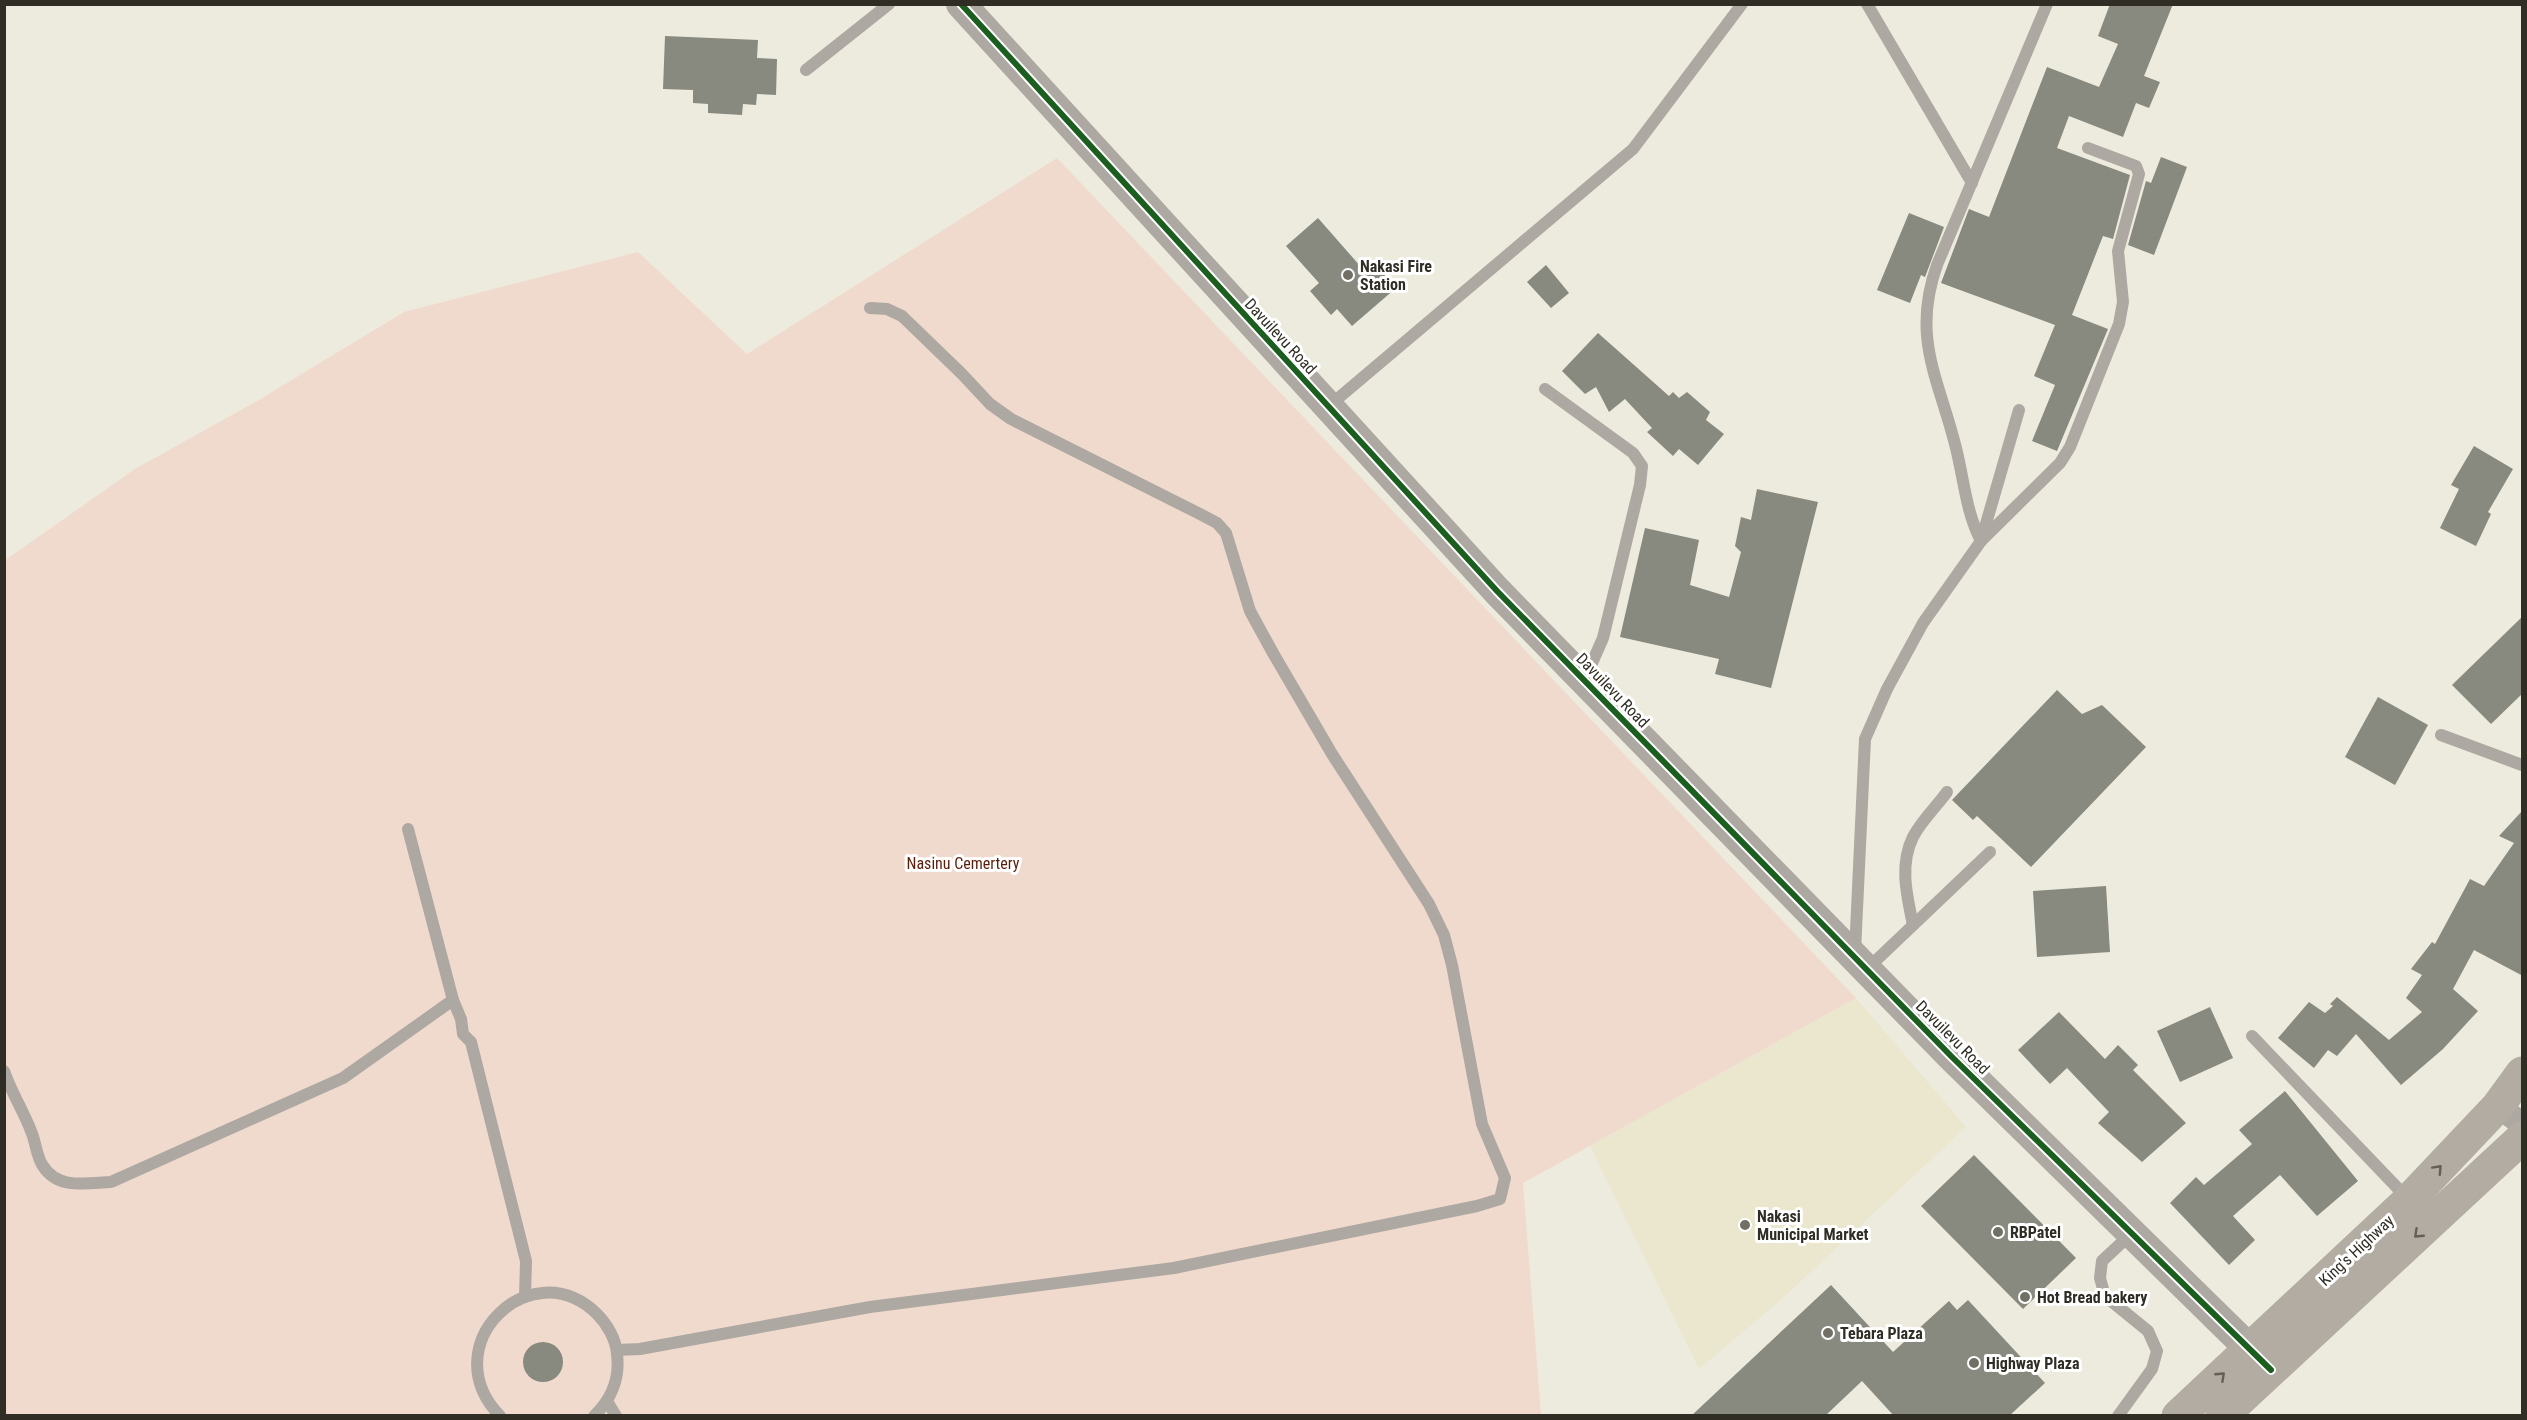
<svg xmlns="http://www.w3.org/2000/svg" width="2527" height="1420" font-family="'Roboto Condensed',sans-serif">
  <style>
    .built { fill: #eae7ce }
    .green { fill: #f0dace }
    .building { fill: #88897f }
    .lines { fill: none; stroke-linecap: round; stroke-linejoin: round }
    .service { stroke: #ada8a1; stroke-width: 12 }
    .minor { stroke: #ada8a1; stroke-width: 24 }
    .tertiary { stroke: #ada8a1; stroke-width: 30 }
    .trunk { stroke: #b2aca2; stroke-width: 33 }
    .cycleway-casing { stroke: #fff; stroke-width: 10 }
    .cycleway { stroke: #1b5e20; stroke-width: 6 }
    .oneway { stroke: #636056 }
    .poi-dot { fill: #727065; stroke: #fff; stroke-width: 2 }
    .labels { text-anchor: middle; stroke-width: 6; stroke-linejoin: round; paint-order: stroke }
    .poi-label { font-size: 16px; font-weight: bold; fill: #2f2d24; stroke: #fff; text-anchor: start }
    .street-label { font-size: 16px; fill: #2f2d24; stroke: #fff }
    .park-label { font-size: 16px; fill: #5b1d09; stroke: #fff }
  </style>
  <rect width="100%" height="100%" fill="#edebdd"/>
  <!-- built -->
  <polygon class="built" points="1856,998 1966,1127 1782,1299 1699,1369 1590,1146"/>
  <!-- green -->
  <polygon class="green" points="1057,158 1856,998 1523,1183 1541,1415 5,1415 4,561 135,469 257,401 404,312 638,252 747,354"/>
  <!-- building -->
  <g class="building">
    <polygon points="2110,4 2173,4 2144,76 2160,82 2149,108 2136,103 2123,137 2069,116 2057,148 2130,175 2113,239 2103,236 2101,241 2072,315 2108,329 2057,451 2032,441 2055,385 2034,376 2055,325 1941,283 1969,209 1989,217 2047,67 2099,87 2118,44 2098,36"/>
    <polygon points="665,36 758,40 757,58 777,59 776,95 757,94 756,105 743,104 742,115 708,113 708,104 693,103 693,90 663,89"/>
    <polygon points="2161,157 2187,167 2154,255 2128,245 2146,181 2151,183"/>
    <polygon points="1909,213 1944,227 1925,277 1921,275 1910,303 1877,290"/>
    <polygon points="1318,218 1361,267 1370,259 1396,288 1352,326 1337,309 1331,315 1310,291 1319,283 1286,246"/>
    <polygon points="1546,265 1569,293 1551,308 1527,282"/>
    <polygon points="1598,333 1669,396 1673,392 1679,398 1687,392 1710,412 1706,420 1724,434 1698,465 1679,449 1673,456 1647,432 1652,428 1625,399 1609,412 1596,387 1585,394 1562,371"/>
    <polygon points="2474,446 2513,469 2488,512 2491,514 2476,546 2440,528 2459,489 2451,485"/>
    <polygon points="1757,489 1818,502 1771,688 1715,674 1719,659 1620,637 1645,528 1699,540 1690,585 1729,597 1741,552 1735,546 1741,517 1751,520"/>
    <polygon points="2523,616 2523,693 2491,724 2452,685"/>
    <polygon points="2057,690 2082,714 2102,705 2146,747 2031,867 1977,816 1973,820 1952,800"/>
    <polygon points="2378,697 2428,725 2395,785 2345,757"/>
    <polygon points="2523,810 2523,976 2474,950 2453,989 2478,1011 2443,1049 2401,1085 2356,1034 2337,1056 2328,1050 2314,1068 2278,1038 2309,1002 2325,1013 2333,1006 2330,1004 2337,997 2389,1040 2422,1012 2406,998 2422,975 2411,969 2432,942 2435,944 2470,879 2484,886 2514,843 2499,836"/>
    <polygon points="2106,886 2110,952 2037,957 2033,891"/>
    <polygon points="2210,1007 2233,1058 2180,1082 2157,1031"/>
    <polygon points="2059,1012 2105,1059 2118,1045 2138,1065 2133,1070 2186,1123 2142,1162 2098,1123 2109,1112 2067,1068 2050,1084 2018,1050"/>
    <polygon points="2285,1091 2358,1181 2317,1216 2280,1175 2233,1216 2255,1240 2229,1265 2170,1203 2196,1177 2204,1185 2252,1144 2239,1130"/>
    <polygon points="1974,1155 2076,1258 2023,1309 1921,1206"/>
    <polygon points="1831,1285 1893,1352 1949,1301 1957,1310 1968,1300 2045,1383 2009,1416 1894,1416 1862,1381 1825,1416 1691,1416"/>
    <circle cx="543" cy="1362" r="20"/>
  </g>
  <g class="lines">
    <!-- service -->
    <g class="service">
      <polyline points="1867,4 1972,183"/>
      <path d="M2047,4L1937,265C1911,338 1939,379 1956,448C1964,480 1966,512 1981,541L2060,463L2070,447L2119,324L2123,302L2118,251L2139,174L2136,166L2088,148"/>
      <polyline points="806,70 889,4"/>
      <polyline points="1545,389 1633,453 1642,466 1640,485 1603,638 1585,679"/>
      <polyline points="1329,406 1633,149 1742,4"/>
      <polyline points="2441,735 2522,765"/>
      <polyline points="408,829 453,1000 461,1019 463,1034 471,1042 526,1261 525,1297"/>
      <path d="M1913,925C1907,896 1899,865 1913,837C1921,821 1937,806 1947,792"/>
      <polyline points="1855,952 1865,739 1887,689 1923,623 1981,541 2019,410"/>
      <polyline points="1867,969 1990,852"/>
      <polyline points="2252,1036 2409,1200"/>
      <path d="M4,1071C11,1092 23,1110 31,1131C36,1142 36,1156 43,1166C58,1190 87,1183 111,1182L343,1078L453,1000"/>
      <polyline points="617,1350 640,1349 870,1307 1174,1268 1477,1206 1500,1199 1505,1178 1482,1124 1452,965 1444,935 1429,904 1332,754 1273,653 1250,611 1226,533 1217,523 1198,513 1011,419 990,404 962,374 902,316 887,309 870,308"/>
      <polyline points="607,1401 616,1416"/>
      <path d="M500,1416C432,1346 531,1249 597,1314C607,1324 616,1339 617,1354C620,1377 612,1399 594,1416"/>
      <polyline points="2118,1416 2152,1369 2157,1351 2148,1331 2105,1296 2100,1278 2102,1261 2131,1234"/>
    </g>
    <!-- minor -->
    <polyline class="minor" points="2498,1106 2522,1124"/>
    <!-- tertiary -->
    <polyline class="tertiary" points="961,4 1497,591 1951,1056 2267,1366"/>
    <!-- trunk -->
    <g class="trunk">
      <polyline points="2178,1416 2409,1200 2498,1106 2522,1073"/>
      <polyline points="2222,1416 2522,1138"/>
    </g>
    <defs>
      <polyline id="cycleway" points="961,4 1497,591 1951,1056 2271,1370"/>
    </defs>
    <!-- cycleway casing -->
    <use href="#cycleway" class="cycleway-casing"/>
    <!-- cycleway -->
    <use href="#cycleway" class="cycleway"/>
  </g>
  <!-- one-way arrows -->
  <defs><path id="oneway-chevron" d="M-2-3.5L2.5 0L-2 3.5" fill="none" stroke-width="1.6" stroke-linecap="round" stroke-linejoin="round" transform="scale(1.5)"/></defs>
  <g class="oneway">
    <use href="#oneway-chevron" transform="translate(2438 1169) rotate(-47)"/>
    <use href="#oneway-chevron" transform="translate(2418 1234) rotate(137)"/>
    <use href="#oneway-chevron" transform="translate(2221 1376) rotate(-43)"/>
  </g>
  <!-- markers -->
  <g class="poi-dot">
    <circle cx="1348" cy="275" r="6"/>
    <circle cx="1745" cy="1225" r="6"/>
    <circle cx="1998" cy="1232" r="6"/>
    <circle cx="2025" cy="1297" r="6"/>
    <circle cx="1828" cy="1333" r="6"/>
    <circle cx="1974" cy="1363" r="6"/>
  </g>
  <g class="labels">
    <!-- poi labels -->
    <g class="poi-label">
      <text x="1360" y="272">Nakasi Fire<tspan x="1360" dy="18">Station</tspan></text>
      <text x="1757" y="1222">Nakasi<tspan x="1757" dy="18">Municipal Market</tspan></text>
      <text x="2010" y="1238">RBPatel</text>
      <text x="2037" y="1303">Hot Bread bakery</text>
      <text x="1840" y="1339">Tebara Plaza</text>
      <text x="1986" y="1369">Highway Plaza</text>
    </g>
    <!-- street labels -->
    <g class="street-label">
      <text transform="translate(1281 336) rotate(47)" y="6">Davuilevu Road</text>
      <text transform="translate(1613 690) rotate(46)" y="6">Davuilevu Road</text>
      <text transform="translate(1953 1037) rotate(45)" y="6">Davuilevu Road</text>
      <text transform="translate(2356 1250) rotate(-43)" y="6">King's Highway</text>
    </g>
    <!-- park labels -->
    <g class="park-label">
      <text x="963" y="869">Nasinu Cemertery</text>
    </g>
  </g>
  <!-- border -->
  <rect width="2527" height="1420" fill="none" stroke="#2f2d24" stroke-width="12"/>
</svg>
